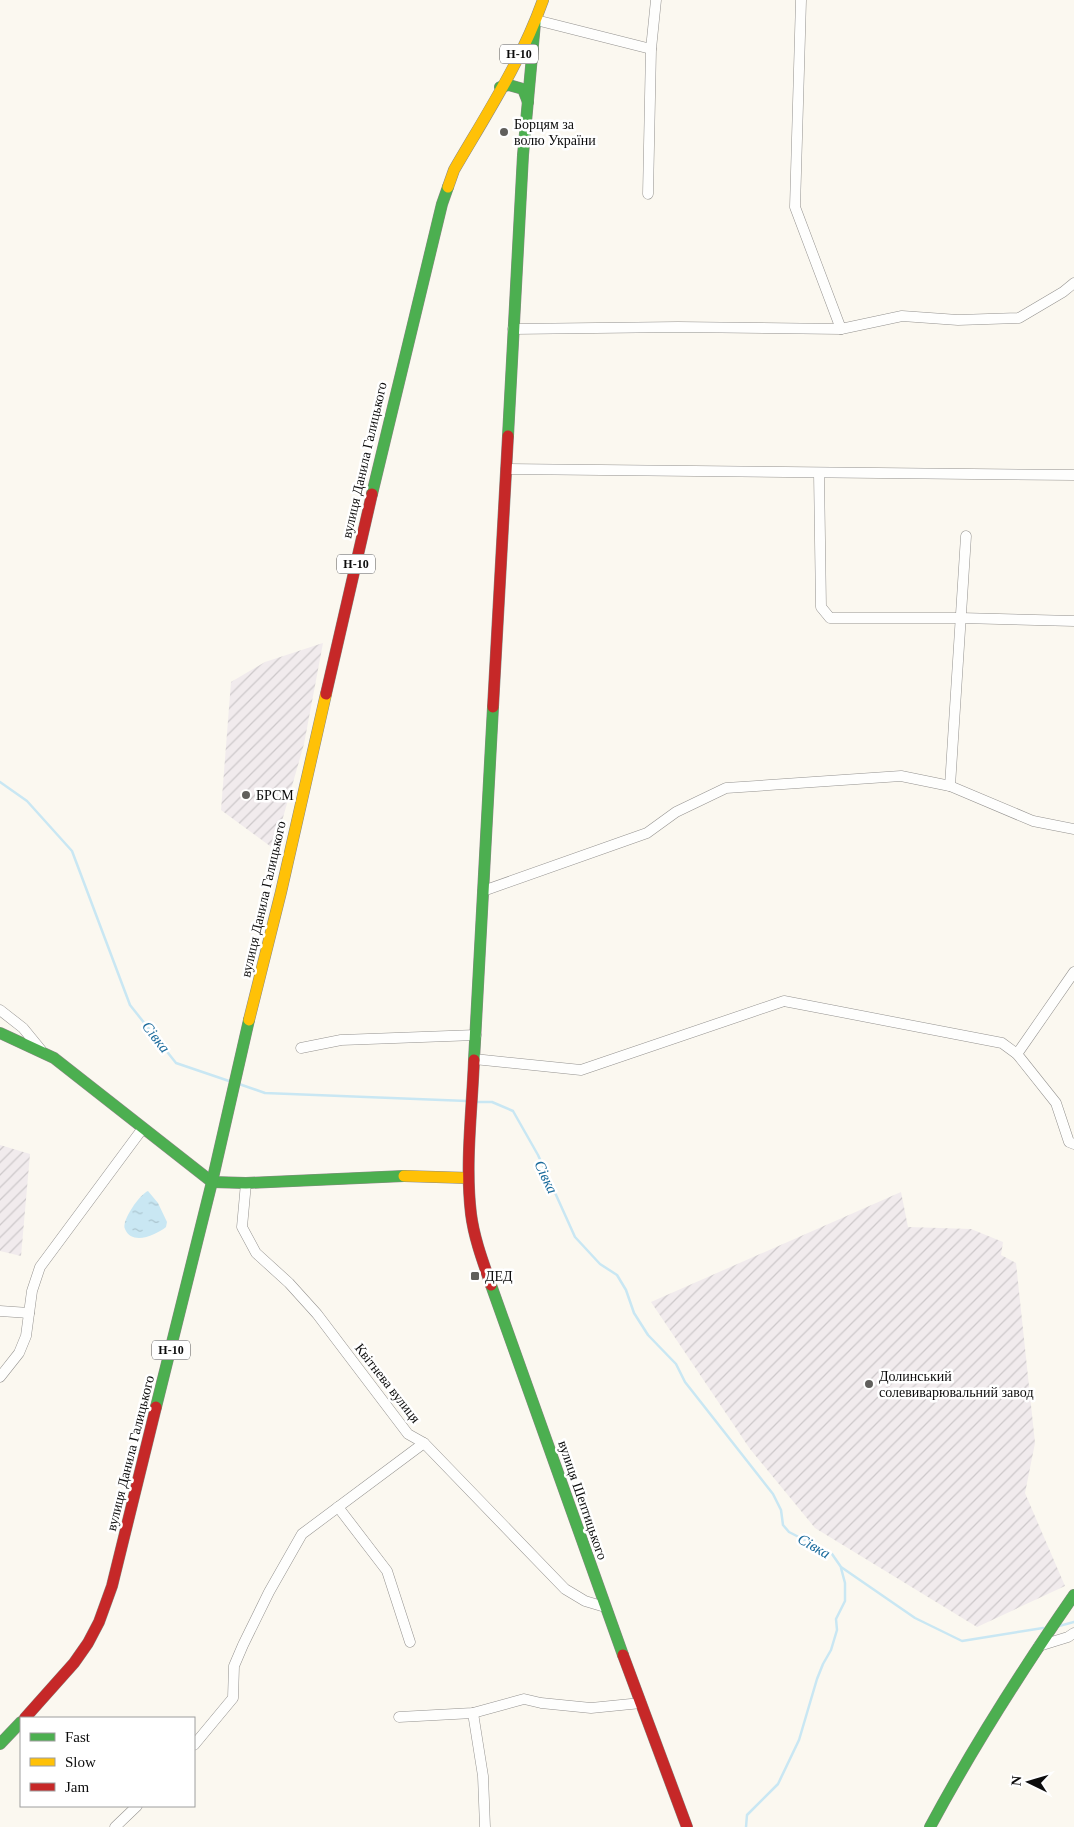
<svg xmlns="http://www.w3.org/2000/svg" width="1074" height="1827" font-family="'Times New Roman',serif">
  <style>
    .industrial { fill: url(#industrial-furrows) }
    .water { fill: url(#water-ripples) }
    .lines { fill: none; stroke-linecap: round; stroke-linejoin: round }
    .stream { stroke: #c9e7f3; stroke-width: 2.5 }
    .street-casing { stroke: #94928f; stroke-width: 11 }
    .fast-casing { stroke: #8a8985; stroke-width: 12 }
    .slow-casing { stroke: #8a8985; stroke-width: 12 }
    .jam-casing { stroke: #8a8985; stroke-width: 12 }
    .street { stroke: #fefefd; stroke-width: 10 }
    .fast { stroke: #4caf50; stroke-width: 11 }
    .slow { stroke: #ffc107; stroke-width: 11 }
    .jam { stroke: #c62828; stroke-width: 11 }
    .poi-dot { fill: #605f5c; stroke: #fff; stroke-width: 2 }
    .labels { text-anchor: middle; stroke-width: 5; stroke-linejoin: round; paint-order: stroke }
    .shield { fill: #fff; stroke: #555; stroke-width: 1 }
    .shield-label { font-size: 12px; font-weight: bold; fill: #0c0c0c }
    .poi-label { font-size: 14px; fill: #0c0c0c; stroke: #fff; text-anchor: start }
    .street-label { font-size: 14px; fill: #0c0c0c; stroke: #fff }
    .water-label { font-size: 15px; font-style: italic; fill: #196a9b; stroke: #fff }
  </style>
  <defs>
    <pattern id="industrial-furrows" width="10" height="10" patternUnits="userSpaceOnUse" patternTransform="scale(1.25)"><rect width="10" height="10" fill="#f1ebed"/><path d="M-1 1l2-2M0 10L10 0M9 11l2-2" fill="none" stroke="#cdc8ca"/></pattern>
    <pattern id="water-ripples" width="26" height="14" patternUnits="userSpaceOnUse" patternTransform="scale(1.25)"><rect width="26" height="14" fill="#c9e7f3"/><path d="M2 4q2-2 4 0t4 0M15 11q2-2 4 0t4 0" fill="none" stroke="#abc5cf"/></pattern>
  </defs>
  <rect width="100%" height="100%" fill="#fbf8f0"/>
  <!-- industrial -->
  <g class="industrial">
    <polygon points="323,643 304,744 274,849 221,810 231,682 265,662"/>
    <polygon points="0,1145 30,1154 21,1256 0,1251"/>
    <polygon points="901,1192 908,1227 971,1229 1003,1242 1001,1255 1016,1263 1035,1443 1025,1493 1065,1586 977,1627 815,1528 750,1449 651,1302"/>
  </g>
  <!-- water -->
  <path class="water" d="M148,1191L158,1203L167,1222L166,1227C156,1235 132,1246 125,1229C121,1221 140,1194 148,1191Z"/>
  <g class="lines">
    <!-- stream -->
    <g class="stream">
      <polyline points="0,782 27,801 72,851 130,1005 176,1063 229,1081"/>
      <polyline points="239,1084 265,1093 467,1101"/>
      <polyline points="477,1102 492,1102 513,1111 538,1155 575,1237 600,1264 617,1275 626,1290 634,1313 648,1335 676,1364 685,1382 773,1494 781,1510 783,1525 789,1532 832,1554 841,1567 915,1618 962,1641 1043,1628"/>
      <polyline points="1059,1626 1074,1622"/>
      <polyline points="746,1827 747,1815 778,1784 799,1740 817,1679 823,1664 831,1650 837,1630 836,1619 845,1601 845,1583 841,1568"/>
    </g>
    <defs>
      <g id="street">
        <polyline points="801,0 795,207 841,329"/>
        <polyline points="536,20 651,49"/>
        <polyline points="648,194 651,49 656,0"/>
        <polyline points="513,329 678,327 841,329 902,316 958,320 1019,318 1063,292 1074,283"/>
        <polyline points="506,469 1074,475"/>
        <polyline points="819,473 821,607 830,618 961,618 1074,621"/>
        <polyline points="950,786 966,536"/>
        <polyline points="483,891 647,833 676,812 726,788 901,776 950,786 1033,821 1074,829"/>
        <polyline points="0,1010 23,1028 41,1050"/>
        <polyline points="301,1048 341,1040 476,1035"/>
        <polyline points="1017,1054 1074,972"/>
        <polyline points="474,1059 581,1070 784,1001 1002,1043 1017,1054 1056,1103 1069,1142 1074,1144"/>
        <polyline points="246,1183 242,1227 256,1253 289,1283 317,1314 408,1434 424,1443 565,1589 585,1601 605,1607"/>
        <polyline points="0,1311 29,1313"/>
        <polyline points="0,1377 19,1353 26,1336 32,1291 40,1267 143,1128"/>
        <polyline points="338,1507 387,1571 410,1642"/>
        <polyline points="1039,1646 1068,1637 1074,1633"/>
        <polyline points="473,1713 483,1776 485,1827"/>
        <polyline points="399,1717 473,1713 524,1699 541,1703 591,1708 641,1703"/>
        <polyline points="194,1745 233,1698 234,1666 243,1645 269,1592 302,1534 424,1443"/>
        <polyline points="115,1827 137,1806"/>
      </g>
      <g id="fast">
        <polyline points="500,87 509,85 523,89 528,102"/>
        <polyline points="508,436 523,155 535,23"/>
        <polyline points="372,494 442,204 448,187"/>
        <polyline points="0,1033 54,1058 212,1182 246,1183 404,1176"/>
        <polyline points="474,1060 493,707"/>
        <polyline points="491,1285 623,1655"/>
        <polyline points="156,1407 212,1182 249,1020"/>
        <polyline points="0,1744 21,1722"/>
        <path d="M930,1827C973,1747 1022,1670 1074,1595"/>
      </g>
      <g id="slow">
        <path d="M448,187L454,170C486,115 522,60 543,0"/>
        <polyline points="249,1020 281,892 326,694"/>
        <polyline points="404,1176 468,1178"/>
      </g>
      <g id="jam">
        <polyline points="326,694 372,494"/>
        <polyline points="493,707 508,436"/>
        <path d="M474,1060C472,1111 465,1164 471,1214C474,1238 483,1262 491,1285"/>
        <polyline points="623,1655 687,1827"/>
        <polyline points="25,1718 74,1663 88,1643 99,1622 112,1586 156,1407"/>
      </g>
    </defs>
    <!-- street casing -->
    <use href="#street" class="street-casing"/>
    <!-- fast casing -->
    <use href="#fast" class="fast-casing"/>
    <!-- slow casing -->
    <use href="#slow" class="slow-casing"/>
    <!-- jam casing -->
    <use href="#jam" class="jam-casing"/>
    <!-- street -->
    <use href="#street" class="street"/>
    <!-- fast -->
    <use href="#fast" class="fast"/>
    <!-- slow -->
    <use href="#slow" class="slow"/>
    <!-- jam -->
    <use href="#jam" class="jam"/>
  </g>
  <!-- markers -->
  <g class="poi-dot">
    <circle cx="504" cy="132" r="5"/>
    <circle cx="246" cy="795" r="5"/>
    <rect x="470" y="1271" width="10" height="10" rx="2.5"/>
    <circle cx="869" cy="1384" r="5"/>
  </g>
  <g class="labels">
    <!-- shield labels -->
    <g class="shield">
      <rect x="500" y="44.5" width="38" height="19" rx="4"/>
      <rect x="337" y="554.5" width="38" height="19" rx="4"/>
      <rect x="152" y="1340.5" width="38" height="19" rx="4"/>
    </g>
    <g class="shield-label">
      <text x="519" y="58">Н-10</text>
      <text x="356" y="568">Н-10</text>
      <text x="171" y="1354">Н-10</text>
    </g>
    <!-- poi labels -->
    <g class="poi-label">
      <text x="514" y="129">Борцям за<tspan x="514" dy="16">волю України</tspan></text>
      <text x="256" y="800">БРСМ</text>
      <text x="485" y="1281">ДЕД</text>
      <text x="879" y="1381">Долинський<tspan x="879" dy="16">солевиварювальний завод</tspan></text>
    </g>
    <!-- street labels -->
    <g class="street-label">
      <text transform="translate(364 460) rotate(-77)" y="5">вулиця Данила Галицького</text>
      <text transform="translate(263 899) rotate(-77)" y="5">вулиця Данила Галицького</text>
      <text transform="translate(388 1383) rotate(52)" y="5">Квітнева вулиця</text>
      <text transform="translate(130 1453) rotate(-76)" y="5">вулиця Данила Галицького</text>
      <text transform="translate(583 1500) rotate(71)" y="5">вулиця Шептицького</text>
    </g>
    <!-- water labels -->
    <g class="water-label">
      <text transform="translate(156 1037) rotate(52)" y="5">Сівка</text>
      <text transform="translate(546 1177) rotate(64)" y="5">Сівка</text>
      <text transform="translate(814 1546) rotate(30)" y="5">Сівка</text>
    </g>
  </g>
  <!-- legend -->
  <rect x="20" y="1717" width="175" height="90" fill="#ffffff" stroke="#9e9e9e"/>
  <rect x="30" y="1733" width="25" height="8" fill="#4caf50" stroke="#9e9e9e"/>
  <text x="65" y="1742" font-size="15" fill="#0c0c0c">Fast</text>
  <rect x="30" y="1758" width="25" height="8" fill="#ffc107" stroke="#9e9e9e"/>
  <text x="65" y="1767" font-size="15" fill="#0c0c0c">Slow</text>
  <rect x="30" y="1783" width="25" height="8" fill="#c62828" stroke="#9e9e9e"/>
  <text x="65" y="1792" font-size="15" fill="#0c0c0c">Jam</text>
  <!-- north arrow -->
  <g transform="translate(1029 1782) rotate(275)" stroke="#ffffff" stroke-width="4" paint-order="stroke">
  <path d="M0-4L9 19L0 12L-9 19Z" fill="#0c0c0c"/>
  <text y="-8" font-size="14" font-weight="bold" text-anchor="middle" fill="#0c0c0c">N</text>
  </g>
</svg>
